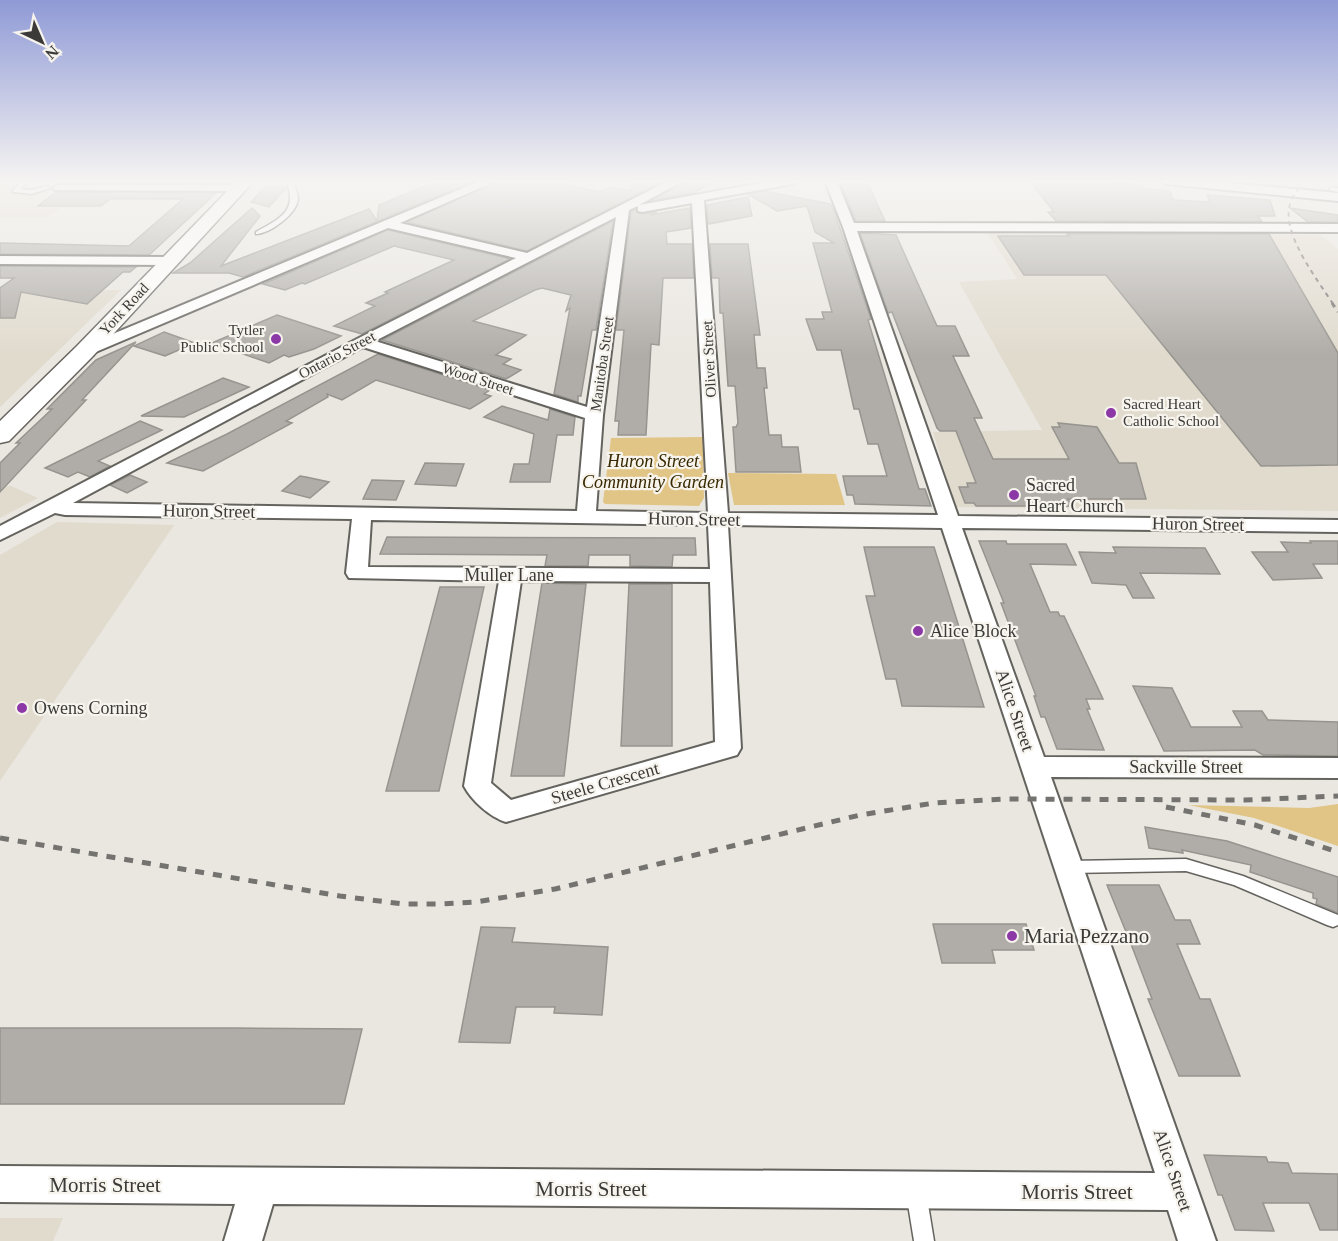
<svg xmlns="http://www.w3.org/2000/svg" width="1338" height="1241" font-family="Georgia,serif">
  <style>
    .built { fill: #e1dbce }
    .green { fill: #e1c587 }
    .building { fill: #b0ada8; stroke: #96948e; stroke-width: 1.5 }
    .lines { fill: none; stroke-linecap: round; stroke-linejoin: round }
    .lane-casing { stroke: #65635e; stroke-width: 3 }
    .street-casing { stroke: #65635e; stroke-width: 4 }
    .primary-casing { stroke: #65635e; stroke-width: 3 }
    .lane { fill: #fff; fill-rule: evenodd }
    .street { fill: #fff; fill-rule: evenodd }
    .primary { fill: #fff; fill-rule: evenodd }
    .rail-far2 { stroke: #757370; stroke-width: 2; stroke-dasharray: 4.5 4.5; stroke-linecap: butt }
    .rail-far1 { stroke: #757370; stroke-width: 3; stroke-dasharray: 5 5; stroke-linecap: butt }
    .rail { stroke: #757370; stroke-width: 5; stroke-dasharray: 9 9; stroke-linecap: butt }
    .poi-dot { fill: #8c38a7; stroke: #f7f4ee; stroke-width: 2 }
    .labels { text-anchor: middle; stroke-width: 4.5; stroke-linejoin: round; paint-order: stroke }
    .far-street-label { font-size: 15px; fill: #3b3a38; stroke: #f7f4ee }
    .far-poi-label { font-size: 15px; fill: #3b3a38; stroke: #f7f4ee; text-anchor: end }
    .park-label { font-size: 18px; font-style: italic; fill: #382900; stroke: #f7f4ee }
    .poi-label { font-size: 18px; fill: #3b3a38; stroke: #f7f4ee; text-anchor: start }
    .street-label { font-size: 18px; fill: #3b3a38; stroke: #f7f4ee }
    .near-poi-label { font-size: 21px; fill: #3b3a38; stroke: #f7f4ee; text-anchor: start }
    .near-street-label { font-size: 21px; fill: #3b3a38; stroke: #f7f4ee }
  </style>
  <rect width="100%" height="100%" fill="#eae7e1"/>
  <!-- built -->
  <g class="built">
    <polygon points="32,181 67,181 43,198 72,200 46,218 0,218 0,185 25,185"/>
    <polygon points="987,232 1320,235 1338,249 1338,511 955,507 933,432 1042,430 959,282 1017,279"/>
    <polygon points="121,290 0,407 0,291"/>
    <polygon points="11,486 38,498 0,518 0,487"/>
    <polygon points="57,522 174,525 0,781 0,555"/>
    <polygon points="0,1218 63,1218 53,1241 0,1241"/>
  </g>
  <!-- green -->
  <g class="green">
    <polygon points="703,437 704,498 699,506 605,504 603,502 611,438"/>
    <polygon points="728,473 836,474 845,505 734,505"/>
    <polygon points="1338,804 1338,846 1254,818 1188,805 1309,808"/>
  </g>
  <!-- building -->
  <g class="building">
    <polygon points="70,181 228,181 68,183"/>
    <polygon points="437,181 474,181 243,277 229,273 173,273 190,263 252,208 260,216 221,266 369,209 377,221 379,205"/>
    <polygon points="498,181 550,181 599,192 613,187 631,191 632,181 663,181 527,251 407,222"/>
    <polygon points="685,181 716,181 693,193 652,200"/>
    <polygon points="1030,181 1140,184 1146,189 1170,191 1173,200 1210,202 1207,195 1270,200 1275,216 1258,216 1262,222 1056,221 1048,212 1054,212"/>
    <polygon points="843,182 867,182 885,221 856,221 841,184"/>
    <polygon points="265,187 286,187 286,188 269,207 251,202"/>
    <polygon points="764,191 830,204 833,208 871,319 868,320 919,489 925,489 931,506 855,504 853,495 847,495 843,476 887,476 878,444 868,444 859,409 854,409 841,350 817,350 806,319 824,319 822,312 832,312 813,243 834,243 815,232 807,206 777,211 748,194"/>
    <polygon points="56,192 216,193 149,255 0,254 0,243 129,246 183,199 110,199 101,206 38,206"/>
    <polygon points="748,197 752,216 708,224 707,205"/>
    <polygon points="690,208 691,228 666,232 667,244 692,244 694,278 663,278 659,345 651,344 646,435 618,435 619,421 615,421 624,330 616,330 631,212 636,209 636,212 642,214 657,212 650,215"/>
    <polygon points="1290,208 1338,215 1338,222 1308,222"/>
    <polygon points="613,221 596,330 592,330 581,396 578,396 578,402 554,394 570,308 566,311 571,295 542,288 535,290 473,321 526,335 496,355 511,359 503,364 521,370 506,379 382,340"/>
    <polygon points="388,230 510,259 362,334 334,326 375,306 366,303 388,293 385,292 454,260 394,246 305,284 302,283 285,290 263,284"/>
    <polygon points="860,233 896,235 937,326 955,326 969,356 953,356 982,418 974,418 993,459 1069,459 1052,427 1060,427 1058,423 1097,427 1119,463 1136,463 1146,499 1068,499 1072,506 976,506 974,503 965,503 959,487 968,487 967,483 976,483 956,431 940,431 937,428 892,312 888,313"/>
    <polygon points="1067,234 1269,234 1338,353 1338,465 1261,466 1106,275 1024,275 998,236 1069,236"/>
    <polygon points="710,244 748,244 760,335 754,335 757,368 765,368 767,388 764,388 769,435 781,435 782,447 798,447 801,472 736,472 733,427 736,427 738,423 735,386 728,386 723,313 720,313 719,278 712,278"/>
    <polygon points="0,266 136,267 130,272 123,272 87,304 21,292 15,318 0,318 0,288 14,278 0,278"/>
    <polygon points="277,315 341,336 314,349 289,357 284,355 269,363 212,343"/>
    <polygon points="164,332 195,343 165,356 134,346"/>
    <polygon points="136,342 82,400 86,400 0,492 0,463 20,443 16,443 52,409 47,409 96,360"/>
    <polygon points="378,354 490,390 484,394 491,396 470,409 376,380 342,400 327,394 328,397 286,421 292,423 203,471 167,463 227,434"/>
    <polygon points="223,378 249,387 184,417 141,416"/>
    <polygon points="502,406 548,420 550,409 575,417 573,435 557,435 550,482 510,482 514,464 529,464 534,434 484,417"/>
    <polygon points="140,421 162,430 98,461 110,466 90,477 78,472 68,477 45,468"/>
    <polygon points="425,463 464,464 456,486 415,484"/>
    <polygon points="130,475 147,482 127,493 110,485"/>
    <polygon points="300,476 306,477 329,482 310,498 282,491"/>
    <polygon points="372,480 404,481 396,500 363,499"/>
    <polygon points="387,537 695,538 696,555 673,555 672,567 630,566 630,555 589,555 588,566 545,566 547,555 380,554"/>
    <polygon points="979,541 1006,541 1007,544 1066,544 1076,565 1030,564 1050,612 1058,612 1060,616 1064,616 1103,699 1086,699 1090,709 1087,709 1104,750 1057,749 1045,717 1041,717 1034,696 1036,696 1001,603 1004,603"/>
    <polygon points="1310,541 1338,541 1338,564 1313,564 1322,578 1273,580 1252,552 1288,552 1281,542 1311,543"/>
    <polygon points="864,547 934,547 984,707 902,706 896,679 886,679 870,613 866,596 875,596"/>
    <polygon points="1113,547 1205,548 1220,574 1140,573 1154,598 1133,598 1126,585 1092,583 1079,552 1116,553"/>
    <polygon points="542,583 586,584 564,776 511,776"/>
    <polygon points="629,584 672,584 672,746 621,746"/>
    <polygon points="440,587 484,587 439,791 386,791"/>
    <polygon points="1133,686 1172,688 1191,727 1242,727 1233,711 1262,711 1268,720 1338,722 1338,756 1263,755 1255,750 1164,751"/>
    <polygon points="1145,827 1227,841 1338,877 1338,913 1316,904 1317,899 1313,898 1313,893 1250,872 1251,865 1182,850 1183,853 1149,848"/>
    <polygon points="1107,885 1159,885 1175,920 1190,920 1200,944 1177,944 1200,999 1210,999 1240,1076 1179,1076 1148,999 1152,999 1131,944"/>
    <polygon points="933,924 1026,924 1034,950 992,950 995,963 942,963"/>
    <polygon points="481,927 515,928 512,942 608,947 602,1015 554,1013 555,1007 516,1007 510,1043 459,1042"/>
    <polygon points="0,1028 235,1028 362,1029 344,1104 0,1104"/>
    <polygon points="1204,1155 1266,1157 1268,1162 1288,1163 1292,1173 1338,1174 1338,1230 1320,1230 1309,1203 1263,1203 1274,1231 1235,1230 1222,1195 1218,1195"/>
  </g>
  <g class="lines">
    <defs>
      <g id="lane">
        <polygon points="22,181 29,181 20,189 32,190 47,186 50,188 32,194 13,192 13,190"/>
        <path d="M286,181H292C295,187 298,193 298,199C297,214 269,234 256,234V232C279,219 299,211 286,181Z"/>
        <polygon points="1331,187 1338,188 1338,192 1329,190"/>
        <polygon points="1186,859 1243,876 1338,915 1338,925 1333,927 1327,925 1234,885 1186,871 1069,873 1064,871 1061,867 1064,863 1069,861"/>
        <polygon points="916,1182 923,1185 926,1192 934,1241 914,1241 906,1192 909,1185"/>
      </g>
      <g id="street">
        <path d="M480,181H496L400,223L527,253L668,181H683L639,205L773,181H799L793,184L704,200L728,513L938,515L843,227L825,181H837L854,223L1338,224V232L857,231L958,516L1338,520V532L962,528L1044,757L1338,758V778L1051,777L1216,1241H1178L1168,1210L273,1204L262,1241H224L235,1204L0,1202V1166L1155,1173L942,528L728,525L741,748L737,755L506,822C490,817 472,801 464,786L499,581L349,578L346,573L352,519L65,515L55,513L0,540V526L357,339L516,258L388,228L91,354H79L77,351L79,348ZM692,203L708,513L596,511L603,415L629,210L638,206V211L642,212ZM616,217L587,407L375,341ZM363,347L585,418L577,511L73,503ZM371,520L708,525L710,569L368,567ZM521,581L710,582L715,742L511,800L491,783Z"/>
        <polygon points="1160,181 1205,181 1338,193 1338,201 1166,184"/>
        <polygon points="59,185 239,185 245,188 239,191 55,190 53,188"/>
        <polygon points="0,256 169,257 176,261 169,265 0,264"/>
      </g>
      <polygon id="primary" points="237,181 254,181 93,356 9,441 0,443 0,421 77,346"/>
    </defs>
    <!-- lane casing -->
    <use href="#lane" class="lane-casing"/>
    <!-- street casing -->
    <use href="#street" class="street-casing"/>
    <!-- primary casing -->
    <use href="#primary" class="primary-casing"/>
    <!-- lane -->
    <use href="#lane" class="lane"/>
    <!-- street -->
    <use href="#street" class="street"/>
    <!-- primary -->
    <use href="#primary" class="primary"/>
    <!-- rail-far2 -->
    <path class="rail-far2" d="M1305,181C1299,188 1292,195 1290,204C1281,234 1318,280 1333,304"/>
    <!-- rail-far1 -->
    <polyline class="rail-far1" points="1332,303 1338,312"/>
    <!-- rail -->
    <g class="rail">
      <polyline points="1166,807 1255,825 1338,852"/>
      <polyline points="0,838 340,896 403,904 438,904 476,902 555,889 860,815 934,803 1007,799 1245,800 1338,796"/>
    </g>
  </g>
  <!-- sky -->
  <linearGradient id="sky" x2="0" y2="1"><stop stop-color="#8f9ad6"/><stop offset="0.51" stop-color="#f6f4f2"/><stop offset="1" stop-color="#f6f4f2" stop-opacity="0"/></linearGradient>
  <rect width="1338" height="355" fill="url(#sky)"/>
  <!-- markers -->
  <g class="poi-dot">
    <circle cx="276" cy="339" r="6"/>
    <circle cx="1111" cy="413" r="6"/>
    <circle cx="1014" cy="495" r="6"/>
    <circle cx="918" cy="631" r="6"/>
    <circle cx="22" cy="708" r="6"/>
    <circle cx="1012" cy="936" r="6"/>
  </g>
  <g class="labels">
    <!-- far-street labels -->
    <g class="far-street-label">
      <text transform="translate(124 309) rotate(-47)" y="5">York Road</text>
      <text transform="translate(337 355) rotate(-28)" y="5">Ontario Street</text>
      <text transform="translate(709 359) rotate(-93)" y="5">Oliver Street</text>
      <text transform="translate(602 364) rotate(-82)" y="5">Manitoba Street</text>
      <text transform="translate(478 379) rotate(18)" y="5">Wood Street</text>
    </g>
    <!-- far-poi labels -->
    <g class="far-poi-label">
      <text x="264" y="335">Tytler<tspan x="264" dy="17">Public School</tspan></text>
      <text x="1123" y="409" text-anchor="start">Sacred Heart<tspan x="1123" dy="17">Catholic School</tspan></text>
    </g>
    <!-- park labels -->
    <g class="park-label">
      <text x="653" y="467">Huron Street<tspan x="653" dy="21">Community Garden</tspan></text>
    </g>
    <!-- poi labels -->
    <g class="poi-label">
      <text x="1026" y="491">Sacred<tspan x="1026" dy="21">Heart Church</tspan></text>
      <text x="930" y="637">Alice Block</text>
      <text x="34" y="714">Owens Corning</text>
    </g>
    <!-- street labels -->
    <g class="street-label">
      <text transform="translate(209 511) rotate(1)" y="6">Huron Street</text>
      <text transform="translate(694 519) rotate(1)" y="6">Huron Street</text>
      <text transform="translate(1198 524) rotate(1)" y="6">Huron Street</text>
      <text x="509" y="581">Muller Lane</text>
      <text transform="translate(1015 710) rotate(71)" y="6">Alice Street</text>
      <text x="1186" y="773">Sackville Street</text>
      <text transform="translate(605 783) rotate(-16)" y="6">Steele Crescent</text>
      <text transform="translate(1173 1170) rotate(71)" y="6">Alice Street</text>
    </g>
    <!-- near-poi labels -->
    <g class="near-poi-label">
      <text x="1024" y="943">Maria Pezzano</text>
    </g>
    <!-- near-street labels -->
    <g class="near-street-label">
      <text x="105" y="1192">Morris Street</text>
      <text x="591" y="1196">Morris Street</text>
      <text x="1077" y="1199">Morris Street</text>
    </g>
  </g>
  <!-- north arrow -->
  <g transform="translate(42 42) rotate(136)" stroke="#f7f4ee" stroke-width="4.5" paint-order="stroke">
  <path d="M0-4.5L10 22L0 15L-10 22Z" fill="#3b3a38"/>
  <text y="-9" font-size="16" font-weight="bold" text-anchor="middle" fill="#3b3a38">N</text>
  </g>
</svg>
